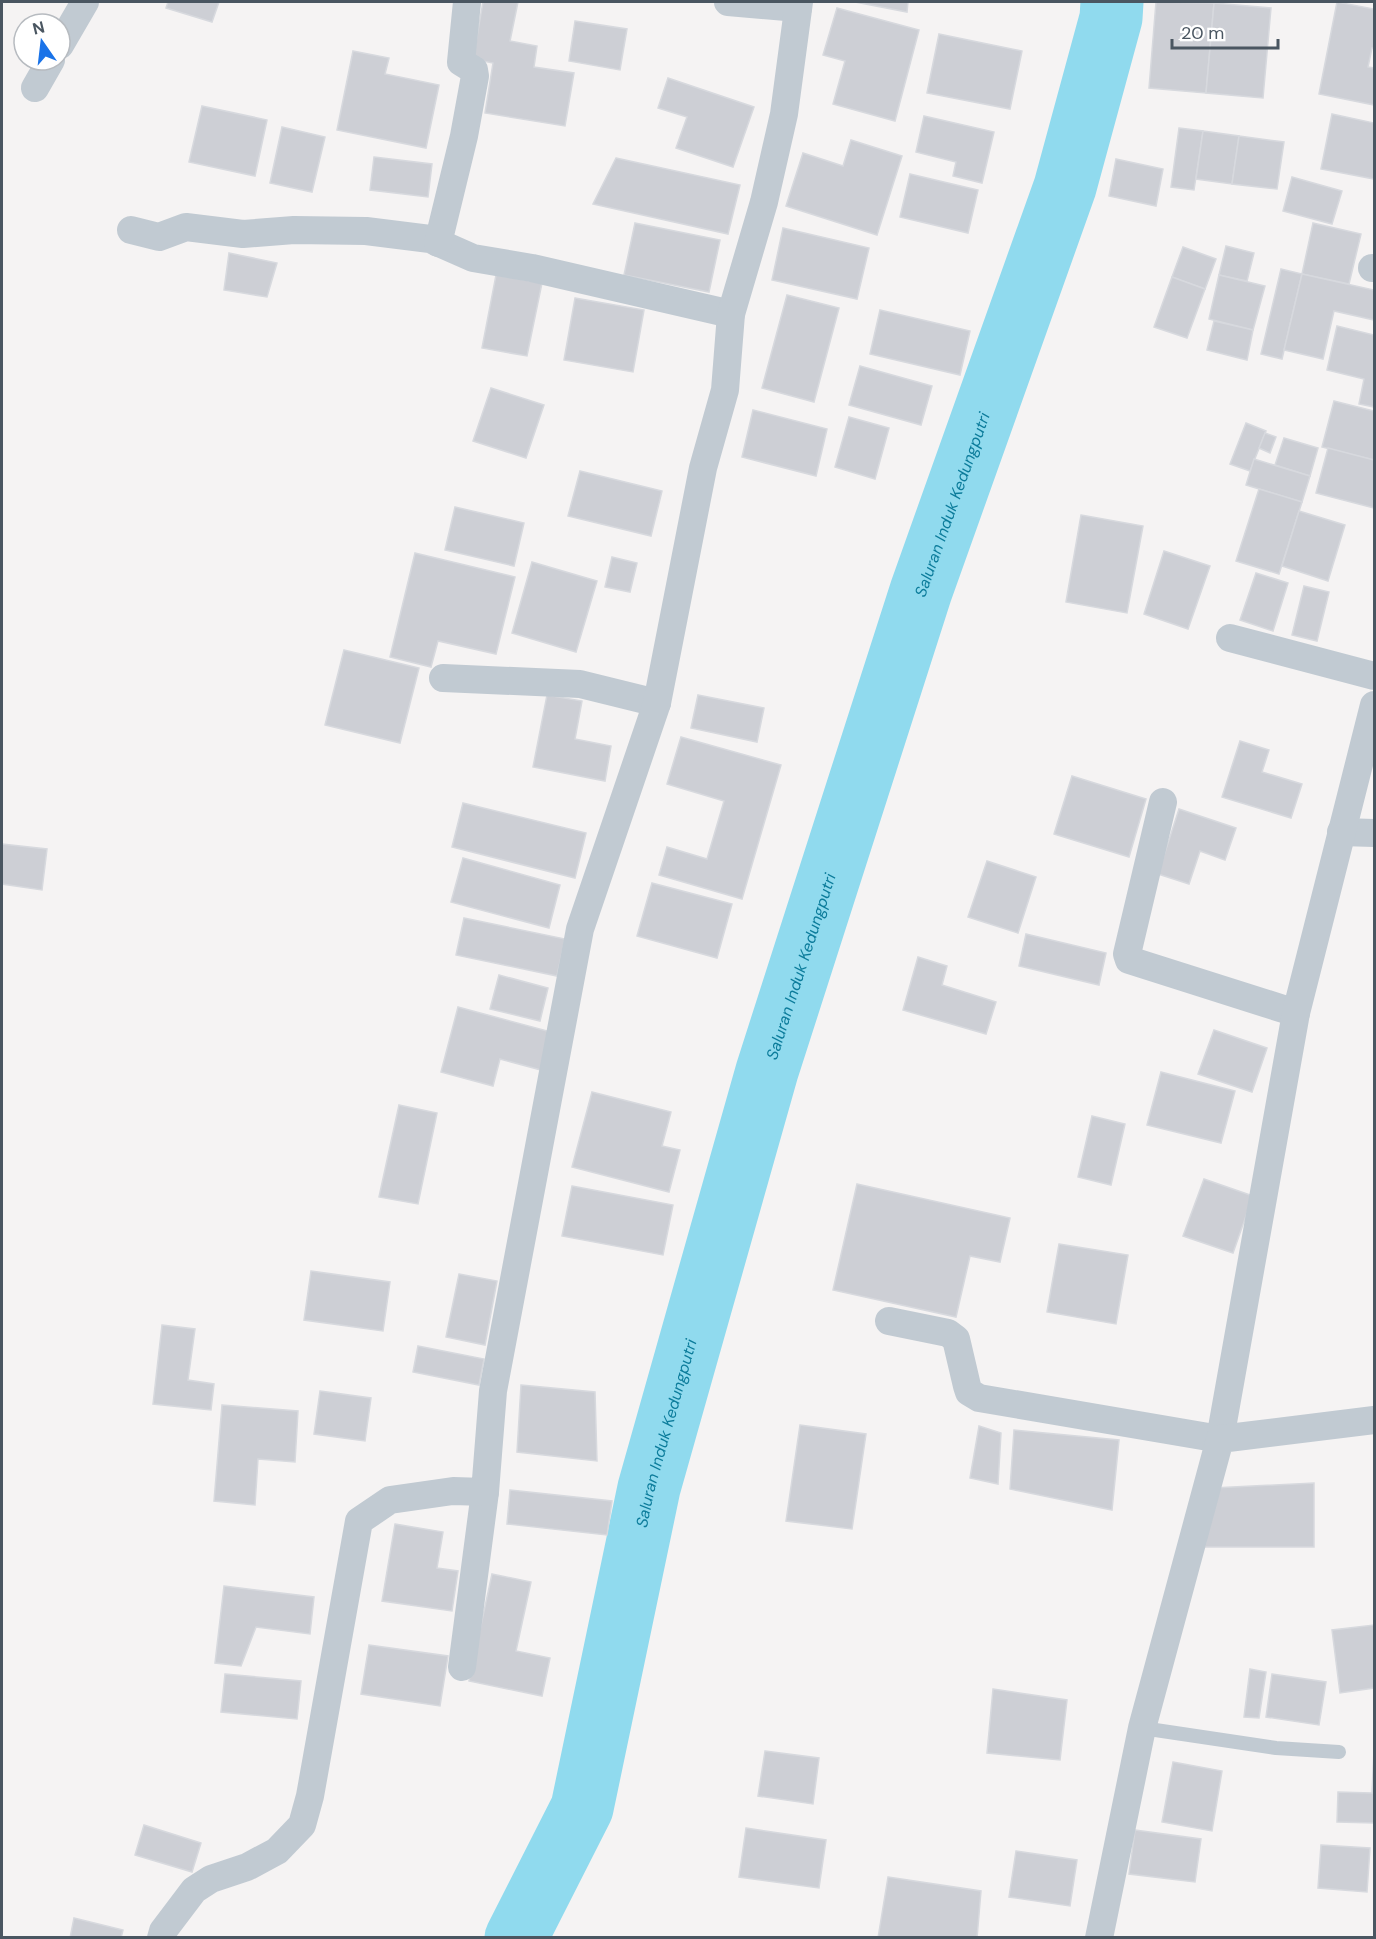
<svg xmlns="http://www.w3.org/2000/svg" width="1376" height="1939" font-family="'DM Sans',sans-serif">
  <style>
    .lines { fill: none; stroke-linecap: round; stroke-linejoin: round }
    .river { stroke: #90daee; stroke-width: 63 }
    .building { fill: #cdcfd5; stroke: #d7d9de; stroke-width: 1.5 }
    .service { stroke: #c1cad2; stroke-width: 14 }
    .minor { stroke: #c1cad2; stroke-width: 28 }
    .labels { text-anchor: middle; stroke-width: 6; stroke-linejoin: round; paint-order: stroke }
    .water-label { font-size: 16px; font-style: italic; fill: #0c7c9b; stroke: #fff }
  </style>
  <rect width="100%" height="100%" fill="#f5f3f3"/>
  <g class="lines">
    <!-- river -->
    <path class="river" id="s1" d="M516,1938L582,1808L649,1488L767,1071L921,591L1065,187L1111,18L1112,2"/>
  </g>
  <!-- building -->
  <g class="building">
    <polygon points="168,2 219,2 212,22 166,8"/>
    <polygon points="483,2 518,2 510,41 537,46 534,67 574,73 565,126 485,113 493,63 473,59"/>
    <polygon points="855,2 908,2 907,12"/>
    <polygon points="1156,2 1214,3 1206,93 1149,88"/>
    <polygon points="1337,2 1374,9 1374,48 1372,48 1368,67 1374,68 1374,105 1319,94"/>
    <polygon points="1214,3 1271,8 1263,98 1206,93"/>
    <polygon points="837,8 919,30 895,121 833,104 845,61 823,55"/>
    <polygon points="575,21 627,29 620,70 569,61"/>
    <polygon points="939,34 1022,51 1010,109 927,93"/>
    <polygon points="353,51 389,58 385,74 439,85 426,148 337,130"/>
    <polygon points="668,78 754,107 733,167 676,148 687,117 658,108"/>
    <polygon points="202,106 267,120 255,176 189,162"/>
    <polygon points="1332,114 1374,123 1374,179 1321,169"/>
    <polygon points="924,116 994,132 982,183 953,176 956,162 916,152"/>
    <polygon points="282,127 325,137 312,192 270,183"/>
    <polygon points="1179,128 1203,131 1194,190 1171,187"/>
    <polygon points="1203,131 1239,136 1232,184 1196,179"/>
    <polygon points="1239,136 1284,142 1277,189 1232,184"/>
    <polygon points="851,140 902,156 877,235 786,206 803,153 843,166"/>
    <polygon points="374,157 432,164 428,197 370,190"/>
    <polygon points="616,158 740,185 728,234 593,204"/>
    <polygon points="1116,159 1163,169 1156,206 1109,196"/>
    <polygon points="910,174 978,190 968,233 900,217"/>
    <polygon points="1292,177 1342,191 1332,224 1283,211"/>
    <polygon points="635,223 720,240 709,292 624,275"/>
    <polygon points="1313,223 1361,234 1349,284 1302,274"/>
    <polygon points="783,228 869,248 857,299 772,280"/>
    <polygon points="1226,246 1254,253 1247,281 1219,275"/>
    <polygon points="1183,247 1216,259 1205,289 1172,277"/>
    <polygon points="229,253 277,263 267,297 224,290"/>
    <polygon points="1281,269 1302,274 1282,359 1261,354"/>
    <polygon points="1302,274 1374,290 1374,320 1334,311 1323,359 1284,350"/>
    <polygon points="496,275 542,283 527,356 482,348"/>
    <polygon points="1219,275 1265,286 1253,330 1209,319"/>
    <polygon points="1172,277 1205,289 1187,338 1154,327"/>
    <polygon points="787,295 839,308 814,402 762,388"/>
    <polygon points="575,298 644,310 633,372 564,360"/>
    <polygon points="880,310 970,331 960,375 870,354"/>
    <polygon points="1214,321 1253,330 1247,360 1207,350"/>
    <polygon points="1337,326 1374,335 1374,407 1359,404 1364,379 1327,370"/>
    <polygon points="860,366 932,386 921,425 849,405"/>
    <polygon points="491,388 544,405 526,458 473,441"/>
    <polygon points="1334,401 1374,411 1374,460 1322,447"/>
    <polygon points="753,410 827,429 816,476 742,457"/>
    <polygon points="849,417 889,428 875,479 835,467"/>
    <polygon points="1246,423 1266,431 1250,471 1230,464"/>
    <polygon points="1265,433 1276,437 1270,453 1259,448"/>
    <polygon points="1284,438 1318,448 1310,476 1275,465"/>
    <polygon points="1328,448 1374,460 1374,508 1316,493"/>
    <polygon points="1254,459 1310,476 1302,502 1246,485"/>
    <polygon points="580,471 662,491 651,536 568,516"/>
    <polygon points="1259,489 1302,502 1279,574 1236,561"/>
    <polygon points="455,507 524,523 514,566 445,550"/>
    <polygon points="1299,511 1345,525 1328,581 1282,566"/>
    <polygon points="1081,515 1143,526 1127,613 1066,602"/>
    <polygon points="1164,551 1210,566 1188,629 1144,614"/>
    <polygon points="415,553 515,577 496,654 438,641 431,667 390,657"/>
    <polygon points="612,557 637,563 630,592 605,587"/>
    <polygon points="532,562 597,581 576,652 512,633"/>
    <polygon points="1256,573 1288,583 1273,631 1240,620"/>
    <polygon points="1304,586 1329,592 1317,641 1292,635"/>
    <polygon points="344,650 419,668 400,743 325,725"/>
    <polygon points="547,695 582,701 575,739 611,746 605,781 533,767"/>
    <polygon points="698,695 764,708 757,742 691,728"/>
    <polygon points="681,737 781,765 742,899 659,875 667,847 707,859 724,801 667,784"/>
    <polygon points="1240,741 1269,750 1262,772 1302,784 1291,818 1222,797"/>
    <polygon points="1072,776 1146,799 1129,857 1054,834"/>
    <polygon points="463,803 586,833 575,878 452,847"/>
    <polygon points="1179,809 1236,828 1225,860 1200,851 1189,884 1158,874"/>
    <polygon points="2,844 47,849 42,890 2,884"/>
    <polygon points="463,858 560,885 549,928 451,902"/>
    <polygon points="987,861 1036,877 1018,933 968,917"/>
    <polygon points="652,883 732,904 717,958 637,936"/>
    <polygon points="464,918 565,939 557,976 456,955"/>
    <polygon points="1026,934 1106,953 1099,985 1019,966"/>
    <polygon points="918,957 947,966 942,985 996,1002 986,1034 903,1010"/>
    <polygon points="499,975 548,988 540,1021 490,1009"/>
    <polygon points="458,1007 551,1032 541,1070 500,1059 493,1086 441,1072"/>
    <polygon points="1214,1030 1267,1048 1252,1092 1198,1074"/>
    <polygon points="1161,1072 1235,1091 1221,1143 1147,1125"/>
    <polygon points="592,1092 671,1112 662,1146 680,1150 669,1192 572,1167"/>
    <polygon points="399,1105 437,1113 418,1204 379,1197"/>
    <polygon points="1092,1116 1125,1124 1111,1185 1078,1177"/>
    <polygon points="1204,1179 1253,1196 1233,1253 1183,1236"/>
    <polygon points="857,1184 1010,1218 1000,1262 970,1256 956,1317 833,1290"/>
    <polygon points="572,1186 673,1205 663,1255 562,1236"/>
    <polygon points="1059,1244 1128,1255 1116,1324 1047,1312"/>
    <polygon points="311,1271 390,1282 383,1331 304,1320"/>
    <polygon points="459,1274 497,1281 485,1345 446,1337"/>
    <polygon points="162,1325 195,1329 188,1380 214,1384 211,1410 153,1404"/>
    <polygon points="418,1346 484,1359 479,1385 413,1372"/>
    <polygon points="521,1385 595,1392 597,1461 517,1452"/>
    <polygon points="320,1391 371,1398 365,1441 314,1434"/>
    <polygon points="222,1405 298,1411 295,1462 258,1459 255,1505 214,1501"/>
    <polygon points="800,1425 866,1434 852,1529 786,1521"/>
    <polygon points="979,1426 1001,1433 998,1484 970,1478"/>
    <polygon points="1014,1430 1119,1440 1112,1510 1010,1489"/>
    <polygon points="1314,1483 1314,1547 1205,1547 1213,1488"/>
    <polygon points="510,1490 612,1501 607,1535 507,1524"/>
    <polygon points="395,1524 443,1532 437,1568 458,1571 452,1611 382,1601"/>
    <polygon points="492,1574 531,1582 516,1651 550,1658 542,1696 469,1681"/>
    <polygon points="224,1586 314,1597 310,1634 256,1627 241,1666 215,1663"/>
    <polygon points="1374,1625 1374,1688 1340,1693 1332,1630"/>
    <polygon points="369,1645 448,1656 440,1706 361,1694"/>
    <polygon points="1250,1669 1266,1672 1259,1718 1244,1717"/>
    <polygon points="225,1674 301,1681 297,1719 221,1712"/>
    <polygon points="1272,1674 1326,1682 1319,1725 1266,1717"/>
    <polygon points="993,1689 1067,1700 1060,1760 987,1753"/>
    <polygon points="765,1751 819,1758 813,1804 758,1796"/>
    <polygon points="1374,1751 1374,1823 1337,1822 1338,1792 1372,1793"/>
    <polygon points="1173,1762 1222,1771 1212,1831 1162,1822"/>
    <polygon points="144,1825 201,1843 192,1872 135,1855"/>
    <polygon points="746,1828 826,1840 819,1888 739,1877"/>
    <polygon points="1135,1830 1201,1839 1195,1882 1129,1874"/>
    <polygon points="1321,1845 1370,1848 1367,1892 1318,1888"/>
    <polygon points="1016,1851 1077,1860 1070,1906 1009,1897"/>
    <polygon points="888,1877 981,1891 977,1938 878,1938"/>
    <polygon points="74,1918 123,1930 121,1938 70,1938"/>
  </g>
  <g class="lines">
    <!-- service -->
    <polyline class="service" points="1142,1728 1276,1748 1339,1752"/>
    <!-- minor -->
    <g class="minor">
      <polyline points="728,2 798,8"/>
      <polyline points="60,45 85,2"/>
      <polyline points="35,88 51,60"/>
      <polyline points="131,230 159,237 186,227 243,234 294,230 366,231 430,239 473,258 532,268 731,314"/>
      <polyline points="438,243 464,136 475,76 474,70 461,62 467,2"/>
      <polyline points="1372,268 1374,268"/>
      <polyline points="1230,638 1374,676"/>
      <polyline points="443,678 580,684 657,703"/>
      <polyline points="1163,802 1127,954 1129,960 1296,1013"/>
      <polyline points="1341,832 1374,833"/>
      <polyline points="889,1321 948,1333 956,1339 967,1386 969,1392 979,1398 1220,1439 1296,1013 1374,705"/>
      <polyline points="462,1667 485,1492"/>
      <polyline points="161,1938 163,1931 194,1890 211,1879 247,1867 277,1851 302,1825 310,1796 359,1521 390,1500 453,1491 485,1492 493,1391 580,929 657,703 703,468 725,390 731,314 764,202 784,114 799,2"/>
      <polyline points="1099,1938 1142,1728 1220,1439 1374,1420"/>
    </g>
  </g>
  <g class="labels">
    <!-- water labels -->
    <g class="water-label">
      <text dy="6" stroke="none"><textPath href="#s1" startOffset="1502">Saluran Induk Kedungputri</textPath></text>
      <text dy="6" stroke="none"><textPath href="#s1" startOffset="1016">Saluran Induk Kedungputri</textPath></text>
      <text dy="6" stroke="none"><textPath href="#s1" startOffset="530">Saluran Induk Kedungputri</textPath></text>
    </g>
  </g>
  <!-- border -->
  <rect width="1376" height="1939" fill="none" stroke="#4a5661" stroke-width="6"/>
  <!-- north arrow -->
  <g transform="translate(42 42) rotate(346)"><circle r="28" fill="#ffffff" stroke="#b7bbc0" stroke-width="1.5"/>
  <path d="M0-4.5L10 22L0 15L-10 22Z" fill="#1a73e8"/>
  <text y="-9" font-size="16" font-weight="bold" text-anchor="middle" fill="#4a5661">N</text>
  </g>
  <!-- scale -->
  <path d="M1172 39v9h106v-9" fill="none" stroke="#4a5661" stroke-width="3"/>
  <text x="1181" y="39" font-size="18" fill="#4a5661" stroke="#ffffff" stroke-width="4.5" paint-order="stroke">20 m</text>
</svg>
